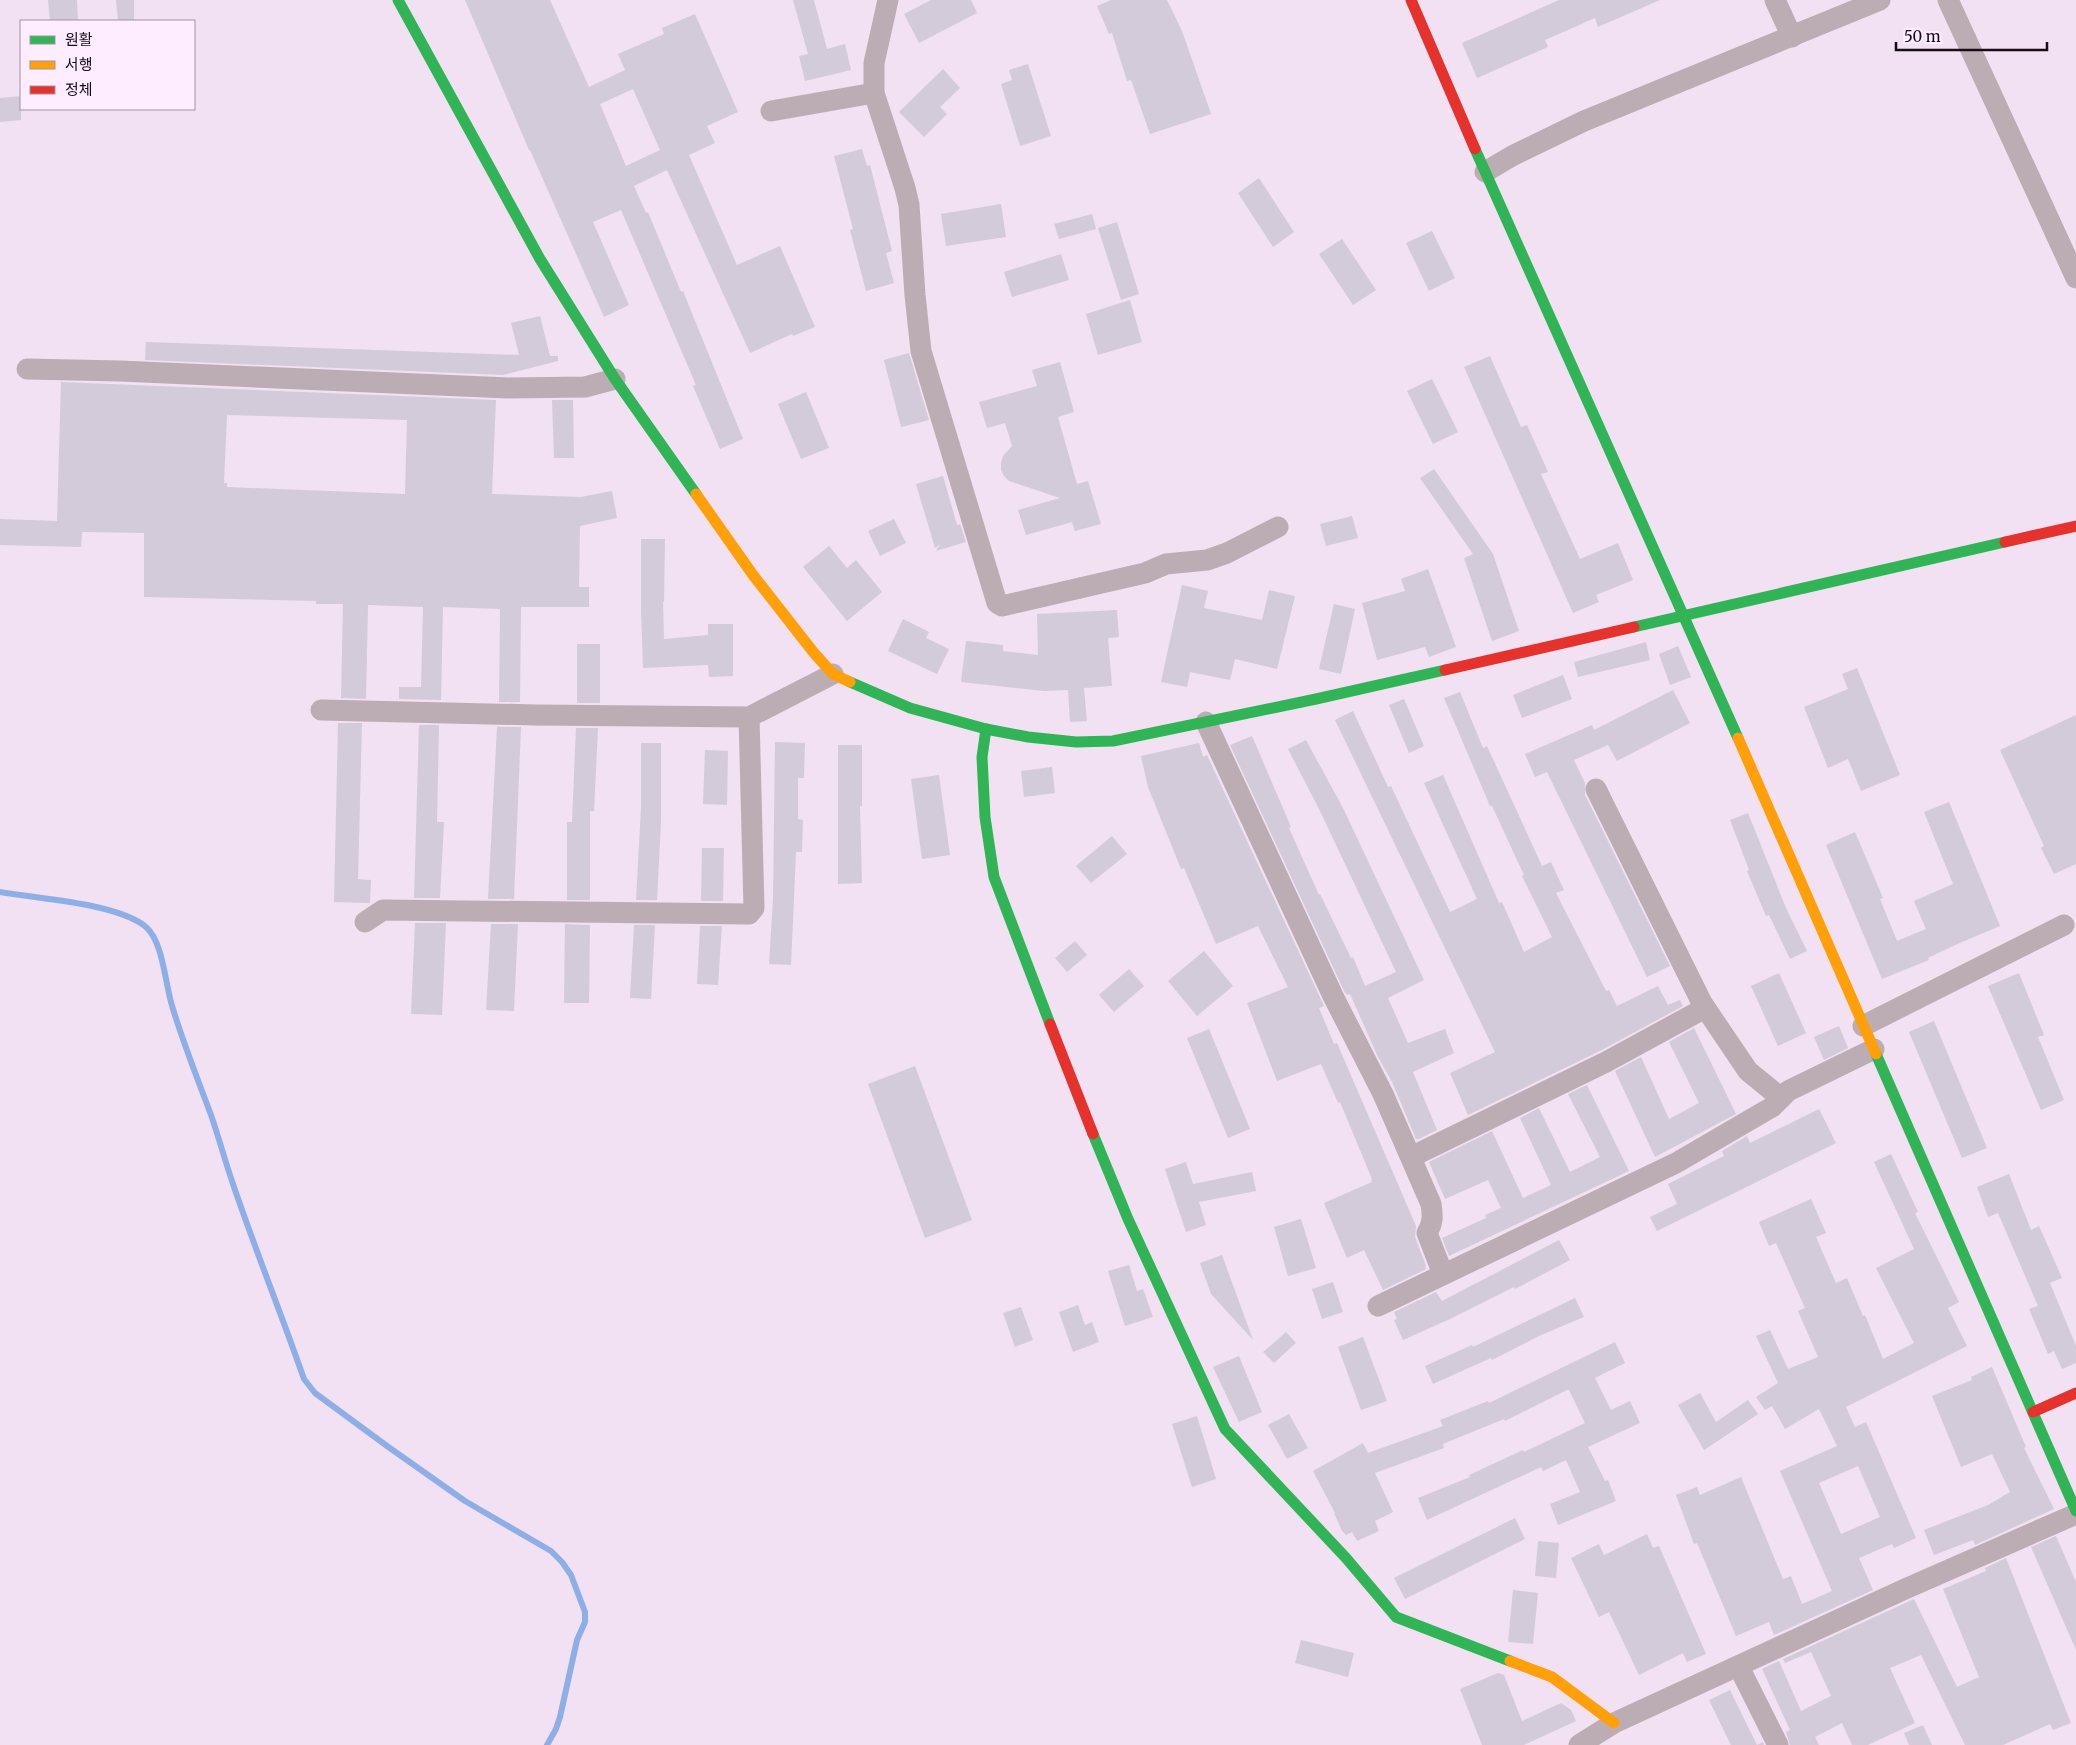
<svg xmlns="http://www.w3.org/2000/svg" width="2076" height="1745" font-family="Merriweather,'Noto Sans KR',serif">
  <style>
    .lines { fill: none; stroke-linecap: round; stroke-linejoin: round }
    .stream { stroke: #8eafe6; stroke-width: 6 }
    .building { fill: #d3cbda; fill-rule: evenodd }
    .street { stroke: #bcadb4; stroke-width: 21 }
    .fast { stroke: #30b455; stroke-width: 11 }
    .slow { stroke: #ff9f0a; stroke-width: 11 }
    .jam { stroke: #e5322d; stroke-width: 11 }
  </style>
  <rect width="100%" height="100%" fill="#f1e1f2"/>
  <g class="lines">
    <!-- stream -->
    <path class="stream" d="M0,892C38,899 117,903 146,927C164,943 165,986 173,1009C184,1045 198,1080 211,1115C219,1138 225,1161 233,1184C255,1249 281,1313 304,1379L315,1393L387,1446L465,1501L551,1551L562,1562L571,1575L585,1612V1622L577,1640L560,1717L556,1729L547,1745"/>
  </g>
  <!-- building -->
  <g class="building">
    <polygon points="48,0 77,0 78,21 50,21"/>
    <polygon points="116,0 134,0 134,21 118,21"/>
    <path d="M465,0H550L589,87L625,70L618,54L664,34L662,28L695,14L738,112L707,126L715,143L689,155L737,265L780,246L815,327L793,336L792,334L750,353L667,170L634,186L646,213L648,212L681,292L683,291L743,439L720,449L693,386L696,385L621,210L593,222L629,305L604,317L530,150H529ZM633,89L660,150L626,166L600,104Z"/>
    <polygon points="793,0 814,0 827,49 845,44 851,70 805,81 799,56 808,54"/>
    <polygon points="931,0 971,0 977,13 919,43 904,14"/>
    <polygon points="1111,0 1167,0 1182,31 1211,114 1150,134 1131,80 1127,81 1112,33 1109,34 1097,6"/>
    <polygon points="1559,0 1660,0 1598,27 1595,18 1545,40 1548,47 1477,78 1462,43"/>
    <polygon points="1028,64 1051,136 1020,146 1001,84 1012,80 1009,70"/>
    <polygon points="943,69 960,88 940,107 947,114 924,137 899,112"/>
    <polygon points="21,96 21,120 0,122 0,98"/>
    <polygon points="862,149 867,166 870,165 892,251 886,253 894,283 866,291 850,230 853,229 834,156"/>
    <polygon points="1259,178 1294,232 1273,247 1238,193"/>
    <polygon points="1001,204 1006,237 946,246 941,214"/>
    <polygon points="1092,214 1096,229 1059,239 1054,224"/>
    <polygon points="1117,222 1139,294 1121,300 1098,228"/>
    <polygon points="1432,231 1455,278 1429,291 1406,243"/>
    <polygon points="1342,239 1376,290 1353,305 1319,254"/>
    <polygon points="1061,254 1069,280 1012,297 1004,272"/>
    <polygon points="1130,300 1142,342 1098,355 1086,314"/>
    <polygon points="540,316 550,356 558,356 558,361 503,375 145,360 146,342 519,355 511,323"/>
    <polygon points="909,353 929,420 901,427 884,360"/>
    <polygon points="1490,356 1521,427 1527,425 1548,472 1541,474 1580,559 1618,543 1633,580 1596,595 1599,602 1573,613 1464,367"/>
    <polygon points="1060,362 1074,412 1058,417 1077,484 1088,481 1101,524 1075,531 1072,522 1026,535 1018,510 1060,498 1009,481 1004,476 1001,470 1001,463 1003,456 1012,446 1005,423 987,428 979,402 1037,386 1032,370"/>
    <polygon points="1432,379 1458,432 1433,444 1407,391"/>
    <path d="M61,382L496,400L492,494L581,497L612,491L617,518L580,526L579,587H589V607H521L520,702H499L500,609L443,607L441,700L399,699V687H421L423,607L368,605L366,699L341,698L343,604H316V601L144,597V533L82,532L81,547L0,545V519L57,521ZM227,415L407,420L405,494L227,487V483H224Z"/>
    <polygon points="806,392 829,448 801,459 778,404"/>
    <polygon points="552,400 573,400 574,458 554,458"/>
    <polygon points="1434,469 1493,554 1519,631 1492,641 1464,558 1473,554 1420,478"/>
    <polygon points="943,476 957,525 960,524 966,542 936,551 940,544 935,548 916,484"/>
    <polygon points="1352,516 1358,538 1326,546 1320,524"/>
    <polygon points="894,519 906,543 880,556 868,531"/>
    <polygon points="641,539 665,539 664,602 663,602 664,639 708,635 708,624 733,624 733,676 709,677 708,665 643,668 641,611"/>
    <polygon points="829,546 847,568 856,560 882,592 847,621 803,567"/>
    <polygon points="1428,569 1456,647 1429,657 1425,647 1377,660 1362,603 1405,591 1401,579"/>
    <polygon points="1182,585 1208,591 1204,608 1262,620 1269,590 1295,596 1277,669 1235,659 1230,680 1190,672 1187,687 1161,682"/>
    <polygon points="1334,604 1355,609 1341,674 1319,669"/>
    <polygon points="1117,610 1119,637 1108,638 1112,686 1084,688 1087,721 1070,722 1068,690 1044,691 961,682 966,641 1003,645 1003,651 1038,655 1037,614"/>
    <polygon points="903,619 929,632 926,638 949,649 937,674 888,651"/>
    <polygon points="1646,642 1650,660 1578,677 1574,662"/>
    <rect x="577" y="644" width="23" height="59"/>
    <polygon points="1678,646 1691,677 1670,685 1659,654"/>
    <polygon points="1857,668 1900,775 1861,791 1848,759 1828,768 1804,707 1848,689 1842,674"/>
    <polygon points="1563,675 1572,699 1522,718 1513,695"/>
    <polygon points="1673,690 1690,723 1617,761 1608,745 1574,760 1585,783 1585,795 1670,966 1647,977 1547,772 1535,777 1525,754 1592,725 1594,730"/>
    <polygon points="1460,692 1483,748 1487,746 1542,866 1551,862 1564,890 1556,893 1606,991 1609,990 1617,1006 1658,986 1668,1005 1680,1000 1683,1006 1600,1051 1468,1115 1450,1073 1495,1052 1335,720 1353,711 1388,787 1391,786 1450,912 1477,899 1424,783 1443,775 1499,903 1502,902 1524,952 1552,937 1522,876 1524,875 1492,806 1490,806 1444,698"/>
    <polygon points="1404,699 1424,746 1409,753 1389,705"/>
    <polygon points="2076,715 2076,864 2054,874 2041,848 2044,846 2000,750"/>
    <polygon points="338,723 362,723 358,879 371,880 370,903 334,902"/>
    <polygon points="419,725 439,725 437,822 444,822 440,898 414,898"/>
    <polygon points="497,727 521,727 514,899 488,899"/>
    <polygon points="576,728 598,728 594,811 590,811 590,900 567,900 567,822 572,822"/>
    <polygon points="1252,736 1291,827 1289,828 1319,895 1320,894 1351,958 1353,957 1365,986 1396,972 1320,811 1288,749 1306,740 1343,808 1424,980 1388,998 1408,1043 1445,1029 1454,1053 1413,1072 1437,1130 1419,1139 1416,1139 1392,1082 1378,1057 1350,994 1347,995 1344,991 1230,745"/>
    <polygon points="775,742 805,743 804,778 798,778 798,819 803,820 802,852 796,852 791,965 769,964 773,900"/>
    <polygon points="641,743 661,743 661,822 657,900 636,900 641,808"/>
    <polygon points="1199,743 1203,757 1207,755 1324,1006 1319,1008 1334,1044 1337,1043 1416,1226 1415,1237 1426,1266 1425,1266 1426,1269 1383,1290 1364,1250 1347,1258 1324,1203 1372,1182 1371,1180 1372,1179 1340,1102 1338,1103 1321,1064 1277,1081 1247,1003 1288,987 1258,926 1216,944 1184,868 1181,869 1148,787 1141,756"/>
    <polygon points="838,745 862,745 862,806 860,806 862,883 838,884"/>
    <polygon points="705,750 728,751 727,805 703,804"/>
    <polygon points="1052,767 1055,793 1024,797 1021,771"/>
    <polygon points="939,775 950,855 922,859 911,779"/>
    <polygon points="1949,802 2000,926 1955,945 1928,958 1929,960 1882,979 1826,845 1855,832 1883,898 1880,899 1897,941 1926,929 1914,901 1953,884 1924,812"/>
    <polygon points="1748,813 1786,908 1807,951 1790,959 1769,915 1766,916 1747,871 1749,870 1730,820"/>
    <polygon points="1112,836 1127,854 1091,883 1076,866"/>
    <polygon points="702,848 724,848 723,901 701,901"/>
    <polygon points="415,923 446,923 442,1015 411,1014"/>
    <polygon points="491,924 518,924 514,1011 486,1010"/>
    <polygon points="565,924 590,925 589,1003 564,1003"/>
    <polygon points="634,925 655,925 651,999 630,998"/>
    <polygon points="700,926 722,926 718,985 697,984"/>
    <polygon points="1075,941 1087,955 1067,972 1055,958"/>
    <polygon points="1204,951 1233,986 1197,1016 1168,981"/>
    <polygon points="1129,969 1144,986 1114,1012 1099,995"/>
    <polygon points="1779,973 1806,1033 1778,1046 1751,986"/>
    <polygon points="2019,973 2044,1035 2038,1037 2064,1100 2041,1110 1988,986"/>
    <polygon points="1934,1021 1987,1148 1962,1158 1909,1032"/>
    <polygon points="1839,1026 1848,1048 1824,1060 1814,1037"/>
    <polygon points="1694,1028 1736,1114 1655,1157 1615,1071 1641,1057 1669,1119 1699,1103 1669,1042"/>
    <polygon points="1209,1029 1250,1129 1228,1138 1187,1038"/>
    <polygon points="915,1066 972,1220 925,1238 868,1084"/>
    <polygon points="1587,1085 1629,1171 1449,1256 1442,1238 1486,1218 1485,1215 1501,1208 1488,1180 1445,1199 1429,1162 1492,1131 1523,1198 1551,1185 1520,1118 1539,1108 1570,1172 1600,1157 1568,1094"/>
    <polygon points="1819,1109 1836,1143 1657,1231 1650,1217 1677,1204 1668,1184 1724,1156 1722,1151 1747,1136 1750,1143"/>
    <path d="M1891,1154L1918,1212L1915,1213L1959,1302L1948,1308L1967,1346L1846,1407L1855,1427L1866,1422L1916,1538L1894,1548L1892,1544L1859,1558L1873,1590L1774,1635L1769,1622L1736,1636L1697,1543L1694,1544L1676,1495L1697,1487L1700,1495L1741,1477L1783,1579L1791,1576L1802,1604L1832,1591L1780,1471L1837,1446L1819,1409L1785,1429L1772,1406L1765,1410L1756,1397L1778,1383L1756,1336L1770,1330L1788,1369L1818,1357L1798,1311L1805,1308L1776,1243L1769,1246L1759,1222L1811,1199L1826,1233L1816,1237L1836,1283L1847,1278L1863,1316L1865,1315L1883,1359L1914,1343L1876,1268L1914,1249L1874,1162ZM1858,1466L1880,1517L1841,1534L1819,1483Z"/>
    <polygon points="1186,1162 1193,1184 1252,1172 1256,1191 1199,1202 1206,1225 1186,1232 1165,1169"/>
    <polygon points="2009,1174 2031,1230 2039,1226 2062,1278 2050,1283 2076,1346 2076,1363 2062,1369 2054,1351 2048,1354 2029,1309 2038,1306 1998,1213 1988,1217 1977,1187"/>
    <polygon points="1301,1219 1316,1268 1288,1276 1274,1227"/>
    <polygon points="1559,1240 1570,1260 1515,1289 1514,1287 1450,1319 1403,1340 1394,1320 1397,1319 1394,1312 1436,1292 1442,1301"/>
    <polygon points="1222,1255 1253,1340 1211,1294 1200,1263"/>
    <polygon points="1129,1265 1137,1291 1143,1289 1153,1317 1125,1326 1108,1271"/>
    <polygon points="1333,1282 1343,1312 1322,1319 1312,1289"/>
    <polygon points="1575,1298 1584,1317 1541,1335 1492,1360 1491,1358 1433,1384 1425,1366 1472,1345 1473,1347"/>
    <polygon points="1078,1305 1085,1325 1092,1322 1099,1342 1073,1352 1059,1312"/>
    <polygon points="1021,1307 1033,1340 1015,1347 1003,1313"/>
    <polygon points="1286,1332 1296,1343 1274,1363 1263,1352"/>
    <polygon points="1363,1337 1387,1401 1361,1410 1338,1347"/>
    <polygon points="1615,1342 1625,1363 1595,1378 1611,1410 1630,1401 1640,1423 1588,1447 1605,1481 1608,1480 1616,1501 1558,1525 1550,1504 1580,1492 1566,1460 1543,1471 1541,1467 1427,1520 1418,1498 1470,1477 1469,1475 1523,1450 1524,1452 1585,1423 1569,1390 1567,1390 1505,1421 1504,1419 1443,1444 1444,1448 1375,1473 1393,1512 1375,1521 1379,1531 1357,1541 1352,1532 1346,1535 1342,1531 1334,1513 1335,1513 1313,1471 1363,1443 1368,1453 1443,1426 1440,1420 1488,1401 1489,1403"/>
    <polygon points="1239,1356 1262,1412 1239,1422 1213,1367"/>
    <polygon points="1992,1367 2026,1447 2024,1448 2054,1509 1975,1545 1973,1540 1934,1555 1924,1530 1988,1505 2010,1492 1992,1454 1961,1467 1932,1396 1972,1380 1971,1377"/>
    <polygon points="1700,1393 1716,1422 1748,1400 1758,1414 1704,1450 1678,1405"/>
    <polygon points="1289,1414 1308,1448 1287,1459 1268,1425"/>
    <polygon points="1197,1416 1216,1479 1192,1487 1172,1424"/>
    <polygon points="1515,1518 1525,1539 1405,1599 1394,1578"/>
    <polygon points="1647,1534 1653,1548 1659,1546 1706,1654 1687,1662 1683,1653 1639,1675 1609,1612 1599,1617 1571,1558 1599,1544 1604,1555"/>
    <polygon points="2056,1536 2076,1582 2076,1650 2031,1547"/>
    <polygon points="1538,1541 1559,1543 1556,1578 1535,1576"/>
    <polygon points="2006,1558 2071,1723 2053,1730 2050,1724 2003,1745 1965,1745 1921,1655 1890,1668 1915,1723 1868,1745 1852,1745 1842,1723 1815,1737 1819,1745 1790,1745 1786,1732 1790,1730 1762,1669 1779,1661 1801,1711 1831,1696 1811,1652 1785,1663 1783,1659 1914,1599 1957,1687 1979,1677 1943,1589 1986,1571 1985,1568"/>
    <polygon points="1513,1590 1538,1593 1533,1644 1508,1642"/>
    <polygon points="1301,1640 1354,1653 1348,1677 1295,1663"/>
    <polygon points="1498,1673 1504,1675 1522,1721 1561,1703 1571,1710 1576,1721 1524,1745 1482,1745 1460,1689"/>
    <polygon points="1730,1690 1757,1745 1763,1742 1764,1745 1731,1745 1709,1700"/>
    <polygon points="1923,1725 1932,1745 1909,1745 1904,1733"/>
  </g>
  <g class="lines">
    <!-- street -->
    <g class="street">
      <polyline points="888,0 874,63 874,93 905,188 909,205 915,295 921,351 997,603 1002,606 1145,573 1166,564 1207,560 1227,553 1278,527"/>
      <polyline points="1775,0 1792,37"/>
      <polyline points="1948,0 2076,278"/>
      <polyline points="771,111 874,93"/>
      <polyline points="1485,172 1512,156 1584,121 1880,0"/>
      <polyline points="27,369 120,371 508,388 585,387 615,379"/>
      <polyline points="321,710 536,715 749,717 833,674"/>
      <path d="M1206,722L1333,996L1383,1094L1431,1204C1433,1216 1433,1223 1427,1233L1443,1274"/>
      <polyline points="1596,789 1702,1003 1748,1071 1781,1098"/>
      <polyline points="365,922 383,910 749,914 754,908 749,717"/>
      <polyline points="1863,1026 2064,925"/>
      <polyline points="1411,1157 1606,1062 1705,1008"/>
      <polyline points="1378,1306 1676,1163 1772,1107 1788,1091 1874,1049"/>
      <polyline points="1739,1667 1778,1745"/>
      <polyline points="1579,1745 1614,1723 1905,1589 2076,1514"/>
    </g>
    <!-- fast -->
    <g class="fast">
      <polyline points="398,0 540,259 615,379 696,494"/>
      <polyline points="1475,149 1738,738"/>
      <polyline points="1634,627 2005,542"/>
      <polyline points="850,682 910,708 986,729 1028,737 1076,742 1113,741 1316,699 1445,670"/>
      <polyline points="986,729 982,757 985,817 994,877 1050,1024"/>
      <polyline points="1876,1054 2076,1511"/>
      <polyline points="1093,1134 1128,1219 1225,1429 1346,1558 1396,1617 1510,1661"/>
    </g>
    <!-- slow -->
    <g class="slow">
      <polyline points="696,494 753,575 814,653 833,674 850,682"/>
      <polyline points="1738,738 1876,1054"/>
      <polyline points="1510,1661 1552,1677 1614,1723"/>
    </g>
    <!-- jam -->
    <g class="jam">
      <polyline points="1411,0 1475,149"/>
      <polyline points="2005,542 2076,526"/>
      <polyline points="1445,670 1634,627"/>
      <polyline points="1050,1024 1093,1134"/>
      <polyline points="2033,1412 2076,1393"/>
    </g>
  </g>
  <!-- legend -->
  <rect x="20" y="20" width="175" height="90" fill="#fdedfe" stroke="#a193a2"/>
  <rect x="30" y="36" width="25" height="8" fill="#30b455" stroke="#a193a2"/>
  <text x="65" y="45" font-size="15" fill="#160d17">원활</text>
  <rect x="30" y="61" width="25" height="8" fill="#ff9f0a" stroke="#a193a2"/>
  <text x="65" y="70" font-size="15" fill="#160d17">서행</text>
  <rect x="30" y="86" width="25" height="8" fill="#e5322d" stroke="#a193a2"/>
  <text x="65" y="95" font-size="15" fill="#160d17">정체</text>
  <!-- scale -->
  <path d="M1896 42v8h151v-8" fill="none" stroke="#160d17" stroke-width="2.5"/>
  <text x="1904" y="42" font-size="15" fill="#160d17" stroke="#fdedfe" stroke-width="4" paint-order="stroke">50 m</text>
</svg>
